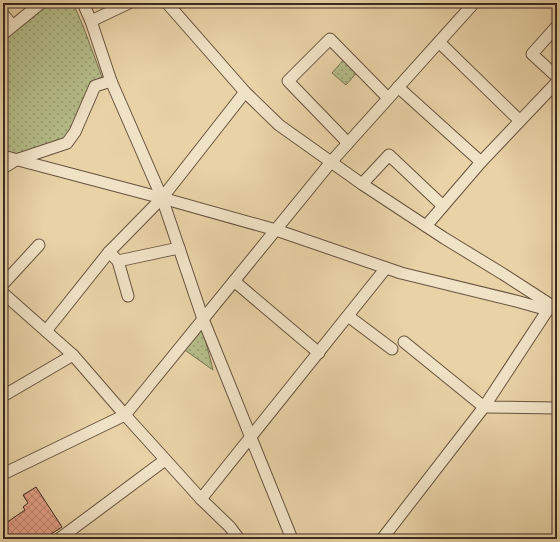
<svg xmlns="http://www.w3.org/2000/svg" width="560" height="542" font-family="'IM FELL Double Pica',serif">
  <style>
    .park { fill: url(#park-dots); stroke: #787252 }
    .building { fill: url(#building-cross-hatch); stroke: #3c291d }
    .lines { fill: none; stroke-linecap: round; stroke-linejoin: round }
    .minor-casing { stroke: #67533f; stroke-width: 13 }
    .minor { stroke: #f0e2c5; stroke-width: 11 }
  </style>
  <defs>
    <pattern id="park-dots" width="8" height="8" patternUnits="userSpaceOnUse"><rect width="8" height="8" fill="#b4bc88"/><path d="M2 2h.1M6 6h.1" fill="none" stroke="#94996f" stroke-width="1.8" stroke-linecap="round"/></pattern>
    <pattern id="building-cross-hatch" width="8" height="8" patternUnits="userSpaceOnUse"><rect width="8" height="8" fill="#e6a28a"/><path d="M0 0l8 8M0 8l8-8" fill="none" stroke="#bc8470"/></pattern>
  </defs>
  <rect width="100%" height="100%" fill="#e8d2a6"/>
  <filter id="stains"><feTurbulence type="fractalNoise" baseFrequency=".005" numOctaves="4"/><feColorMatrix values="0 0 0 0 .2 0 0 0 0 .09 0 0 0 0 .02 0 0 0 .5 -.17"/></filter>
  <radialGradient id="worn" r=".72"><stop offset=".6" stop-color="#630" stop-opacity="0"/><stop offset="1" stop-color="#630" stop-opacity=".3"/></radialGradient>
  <!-- park -->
  <g class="park">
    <polygon points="47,3 73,3 83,26 102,77 90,83 72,130 64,139 14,155 3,152 3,39"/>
    <polygon points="346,57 360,69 346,85 332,73"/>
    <polygon points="201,323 213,370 182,348"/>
  </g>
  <!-- building -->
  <polygon class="building" points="36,487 62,527 48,536 50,538 49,539 3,539 3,525 25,510 23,507 28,503 23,495"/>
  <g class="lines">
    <defs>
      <g id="minor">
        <polyline points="83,3 91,21 111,81 162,198 203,319 292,539"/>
        <polyline points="167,3 245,92 279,125 362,184 444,238 503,274 551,305 557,307"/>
        <polyline points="3,14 12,25"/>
        <polyline points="91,21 129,3"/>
        <polyline points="557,26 532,54 557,77"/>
        <polyline points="3,34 41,3"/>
        <polyline points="439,42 519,120"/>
        <polyline points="398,87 481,162"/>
        <polyline points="348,143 288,81 330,39 388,98"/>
        <polyline points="3,156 162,198 276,230 401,273 516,301 548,310"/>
        <polyline points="3,168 16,160 67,143 75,132 95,86 111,81"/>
        <polyline points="362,184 389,155 443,206"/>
        <polyline points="426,226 481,162 557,82"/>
        <polyline points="109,252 118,261 179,248"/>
        <polyline points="118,261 128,296"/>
        <polyline points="234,281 319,353"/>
        <polyline points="3,284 39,245"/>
        <polyline points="3,293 73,355 125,415 3,474"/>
        <polyline points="348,316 392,349"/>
        <polyline points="46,331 109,252 162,198 245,92"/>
        <polyline points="404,342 484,407 557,408"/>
        <polyline points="3,396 73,355"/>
        <polyline points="201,499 386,268"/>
        <polyline points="59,539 165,460"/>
        <polyline points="239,539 230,527 201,499 125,415 331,162 474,3"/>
        <polyline points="382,539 484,407 551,305"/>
      </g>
    </defs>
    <!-- minor casing -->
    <use href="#minor" class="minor-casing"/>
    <!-- minor -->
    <use href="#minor" class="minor"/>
  </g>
  <!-- margin -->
  <rect width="560" height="542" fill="none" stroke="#e8d2a6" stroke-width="16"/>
  <rect x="4" y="4" width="552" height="534" fill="none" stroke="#3c291d" stroke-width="2"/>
  <rect x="8" y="8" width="544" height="526" fill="none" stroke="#3c291d"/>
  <rect width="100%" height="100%" filter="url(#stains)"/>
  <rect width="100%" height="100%" fill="url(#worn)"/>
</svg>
